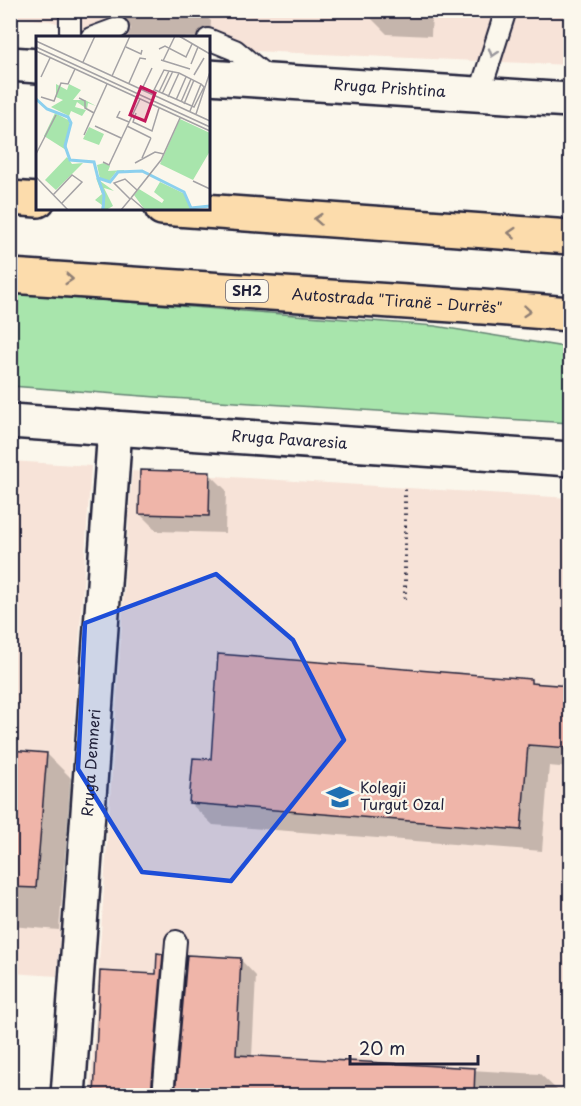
<svg xmlns="http://www.w3.org/2000/svg" width="581" height="1106" font-family="'Playpen Sans',sans-serif">
  <style>
    .built { fill: #f7e3d8 }
    .green { fill: #a8e5ac; stroke: #658474; stroke-width: 1.5 }
    .shadow { fill: #0003 }
    .building { fill: #efb5a9; stroke: #22223b; stroke-width: 1.5 }
    .lines { fill: none; stroke-linecap: round; stroke-linejoin: round }
    .lane-casing { stroke: #22223b; stroke-width: 24 }
    .street-casing { stroke: #22223b; stroke-width: 38 }
    .secondary-casing { stroke: #22223b; stroke-width: 38 }
    .highway-casing { stroke: #22223b; stroke-width: 38 }
    .path { stroke: #22223b; stroke-width: 4; stroke-dasharray: 1.5 4.5; stroke-linecap: butt }
    .lane { stroke: #fbf7ec; stroke-width: 20 }
    .street { stroke: #fbf7ec; stroke-width: 33 }
    .secondary { stroke: #fbf7ec; stroke-width: 33 }
    .highway { stroke: #fcdcac; stroke-width: 33 }
    .oneway { stroke: #99979c }
    .oneway2 { stroke: #8f7f74 }
    .marked { fill: #1d4ed8; fill-opacity: 0.2; stroke: #1d4ed8; stroke-width: 4.5; stroke-linejoin: round }
    .labels { text-anchor: middle; stroke-width: 4.5; stroke-linejoin: round; paint-order: stroke }
    .shield { fill: #fbf7ec; stroke: #636270; stroke-width: 1.5 }
    .shield-label { font-size: 14px; font-weight: bold; fill: #22223b }
    .street-label { font-size: 15px; fill: #22223b; stroke: #fbf7ec }
    .poi-label { font-size: 15px; fill: #22223b; stroke: #fbf7ec; text-anchor: start }
    .inset-river { fill: none; stroke: #8cd0ee; stroke-width: 3 }
    .inset-road { fill: none; stroke: #a4a2a5; stroke-width: 1.5 }
    .view { fill: #c2185b; fill-opacity: 0.15; stroke: #c2185b; stroke-width: 3 }
    .inset-edge { fill: none; stroke: #22223b; stroke-width: 3 }
  </style>
  <rect width="100%" height="100%" fill="#fbf7ec"/>
  <filter id="ink" filterUnits="userSpaceOnUse"><feTurbulence type="fractalNoise" baseFrequency=".0167" numOctaves="2"/><feDisplacementMap in="SourceGraphic" scale="12" xChannelSelector="R" yChannelSelector="G"/><feConvolveMatrix kernelMatrix="1 2 1 2 8 2 1 2 1" color-interpolation-filters="sRGB"/></filter>
  <g filter="url(#ink)">
    <!-- built -->
    <g class="built">
      <polygon points="11,10 570,11 570,65 209,49 208,38 106,37 50,21 11,17"/>
      <polygon points="10,461 91,466 57,976 11,973"/>
      <polygon points="132,471 570,498 570,1095 90,1096"/>
    </g>
    <!-- green -->
    <polygon class="green" points="11,293 435,326 570,348 570,423 156,397 11,386"/>
    <!-- shadow -->
    <g class="shadow">
      <polygon points="122,10 202,12 211,21 210,38 127,38 131,29 129,24 121,16"/>
      <polygon points="363,10 432,10 431,36 387,34"/>
      <polygon points="209,473 226,490 225,533 157,531 140,514"/>
      <polygon points="530,680 535,685 570,687 570,768 549,766 542,851 213,825 190,803 212,761"/>
      <polygon points="10,751 47,754 72,779 59,930 10,926"/>
      <polygon points="162,955 178,971 168,1096 95,1096 102,973 157,976"/>
      <polygon points="188,957 240,959 256,976 252,1057 540,1074 557,1090 556,1096 177,1096"/>
    </g>
    <!-- building -->
    <g class="building">
      <polygon points="140,470 210,472 209,516 139,514"/>
      <polygon points="218,654 531,679 531,683 570,686 570,748 528,745 521,830 189,803 193,758 211,759"/>
      <polygon points="10,750 47,753 36,888 10,887"/>
      <polygon points="157,953 163,954 151,1095 94,1095 100,971 156,974"/>
      <polygon points="187,955 241,958 236,1055 475,1068 474,1095 175,1095"/>
    </g>
    <g class="lines">
      <defs>
        <g id="lane">
          <polyline points="70,10 70,38"/>
          <polyline points="91,38 118,28"/>
          <polyline points="208,39 235,50 271,80"/>
          <polyline points="479,95 506,10"/>
          <polyline points="163,1096 176,941"/>
        </g>
        <g id="street">
          <path id="s1" d="M68,1096L115,428"/>
        </g>
        <g id="secondary">
          <polyline points="10,64 38,66"/>
          <path id="s2" d="M208,77L570,100"/>
          <path id="s3" d="M10,421L570,459"/>
        </g>
        <g id="highway">
          <polyline points="10,198 38,200"/>
          <polyline points="162,208 570,237"/>
          <path id="s4" d="M10,276L483,307L570,314"/>
        </g>
      </defs>
      <!-- lane casing -->
      <use href="#lane" class="lane-casing"/>
      <!-- street casing -->
      <use href="#street" class="street-casing"/>
      <!-- secondary casing -->
      <use href="#secondary" class="secondary-casing"/>
      <!-- highway casing -->
      <use href="#highway" class="highway-casing"/>
      <!-- path -->
      <polyline class="path" points="405,599 405,487"/>
      <!-- lane -->
      <use href="#lane" class="lane"/>
      <!-- street -->
      <use href="#street" class="street"/>
      <!-- secondary -->
      <use href="#secondary" class="secondary"/>
      <!-- highway -->
      <use href="#highway" class="highway"/>
    </g>
    <!-- one-way arrows -->
    <defs><path id="oneway-chevron" d="M-2-3.5L2.5 0L-2 3.5" fill="none" stroke-width="1.6" stroke-linecap="round" stroke-linejoin="round" transform="scale(1.5)"/></defs>
    <use class="oneway" href="#oneway-chevron" transform="translate(493 53) rotate(108)"/>
    <g class="oneway2">
      <use href="#oneway-chevron" transform="translate(318 219) rotate(-176)"/>
      <use href="#oneway-chevron" transform="translate(512 233) rotate(-176)"/>
      <use href="#oneway-chevron" transform="translate(69 279) rotate(4)"/>
      <use href="#oneway-chevron" transform="translate(527 311) rotate(5)"/>
    </g>
  </g>
  <!-- marked area -->
  <path class="marked" d="M216,574L293,640L344,740L231,881L142,872L78,769L85,623Z"/>
  <!-- icons -->
  <defs>
    <symbol id="school-bare" viewBox="-9 -9 18 18"><path d="M0-5L7-2L0 1L-7-2ZM-4 1L0 2.5L4 1V4Q0 6-4 4Z" fill="#1f6fb2" stroke="#fbf7ec" stroke-width="2.5" paint-order="stroke"/></symbol>
  </defs>
  <g fill-rule="evenodd">
    <use href="#school-bare" x="321" y="778" width="38" height="38"/>
  </g>
  <g class="labels">
    <!-- shield labels -->
    <rect class="shield" x="226" y="280" width="42" height="22" rx="4.5"/>
    <g class="shield-label">
      <text x="247" y="296">SH2</text>
    </g>
    <!-- street labels -->
    <g class="street-label">
      <text dy="5" stroke="none"><textPath href="#s2" startOffset="182">Rruga Prishtina</textPath></text>
      <text dy="5" stroke="none"><textPath href="#s4" startOffset="388">Autostrada "Tiranë - Durrës"</textPath></text>
      <text dy="5" stroke="none"><textPath href="#s3" startOffset="280">Rruga Pavaresia</textPath></text>
      <text dy="5" stroke="none"><textPath href="#s1" startOffset="334">Rruga Demneri</textPath></text>
    </g>
    <!-- poi labels -->
    <g class="poi-label">
      <text x="360" y="793">Kolegji<tspan x="360" dy="17">Turgut Ozal</tspan></text>
    </g>
  </g>
  <!-- overview -->
  <g transform="translate(36 36)">
    <rect width="174" height="174" fill="#fbf7ec"/>
    <path d="M20,48L31,54L33,48L45,54L37,64H49L60,70L52,67L51,73L41,66L39,71L50,74L46,80L35,75L33,80L15,71L27,64L20,61ZM19,77L34,85L30,114L8,100ZM144,83L174,97V115L157,144L124,128ZM53,91L68,98L63,109L47,103ZM31,121L36,128L47,127L20,154L9,144ZM68,127L74,130L72,135L88,134V135L80,136L73,145L64,143L61,129ZM60,142L78,155L68,152L77,170L70,174H65L66,169L59,164L66,158ZM124,146L149,158L156,174H109L98,159L103,153L126,167L128,164L118,156Z" fill="#a8e5ac"/>
    <path class="inset-river" d="M0,63L11,73L32,81L35,87L29,110L34,124L58,126L62,142L74,146L82,136L106,135L148,156L155,172L174,170M62,142L68,159L67,174"/>
    <path class="inset-road" d="M143,0L174,18M0,5L174,85M0,11L174,91M90,11L105,18L106,14M123,13L129,10L150,21L156,8M0,15L174,95M125,24L154,33M127,25L139,0M47,26L59,0M155,28L162,11M158,39L168,22M76,40L94,0M5,41L14,22M93,47L104,22L110,23M106,53L116,32M119,54L158,71L168,51L165,48M123,56L133,35M116,58L128,34L143,37L165,48L154,75M126,58L137,35M5,61L18,65L25,47L32,48L39,33M132,61L143,37M43,62L49,65V72L58,77M140,64L150,41M145,66L155,43M148,68L158,44M84,75L81,81L93,86M100,77L97,86L116,95L123,72M160,78L174,36M59,90L85,102M91,90L115,102M48,99L71,48M0,118L20,79M106,122L115,102M67,126L73,129L104,63M99,127L119,116L128,118M0,141L32,174M157,145L174,153M17,159L36,139L46,146L26,167M95,162L125,124L144,82M94,163L78,147L89,143L101,154M85,174L95,162L109,174"/>
    <path class="view" d="M105,51L119,57L109,85L94,79Z"/>
    <rect width="174" height="174" class="inset-edge"/>
  </g>
  <!-- margin -->
  <rect width="581" height="1106" fill="none" stroke="#fbf7ec" stroke-width="36"/>
  <rect x="18" y="18" width="545" height="1070" fill="none" stroke="#22223b" stroke-width="2" filter="url(#ink)"/>
  <!-- scale -->
  <path d="M350 1055v9h128v-9" fill="none" stroke="#22223b" stroke-width="3"/>
  <text x="359" y="1055" font-size="18" fill="#22223b" stroke="#fbf7ec" stroke-width="4.5" paint-order="stroke">20 m</text>
</svg>
